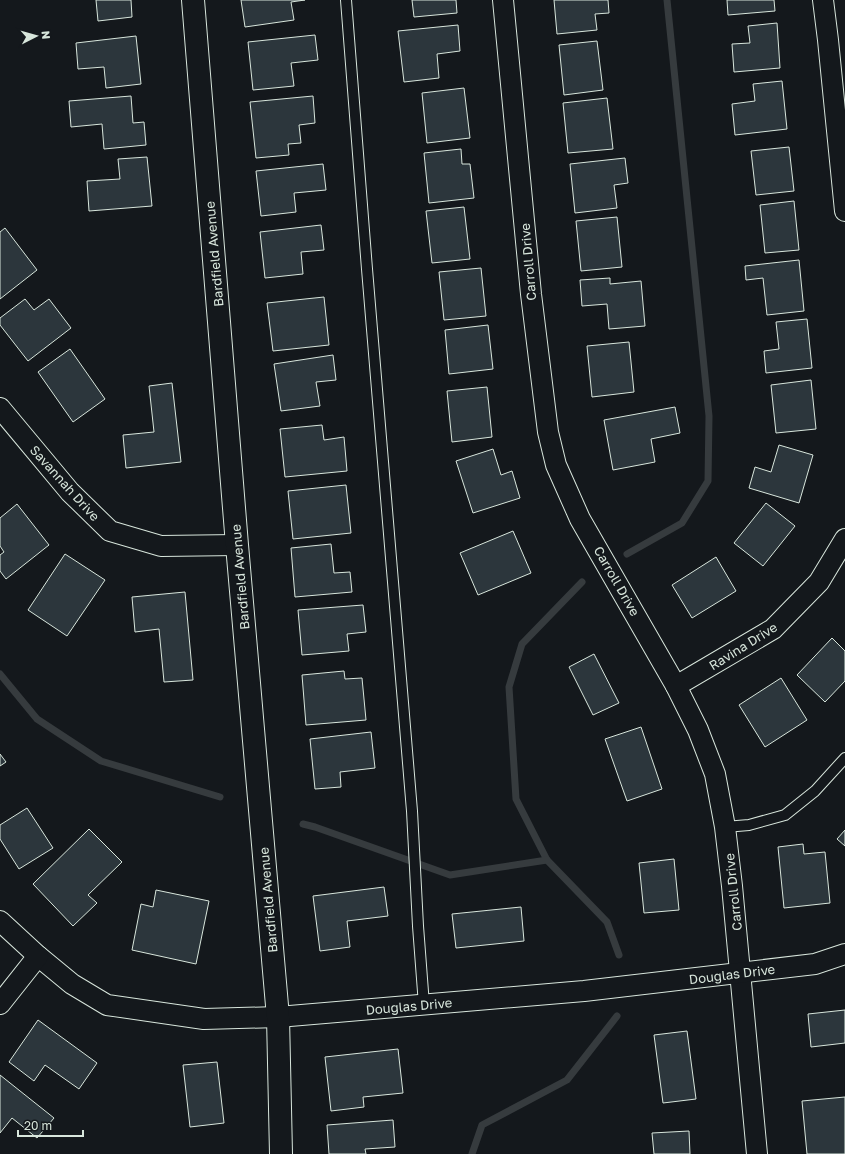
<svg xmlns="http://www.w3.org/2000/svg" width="845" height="1154" font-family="'Golos Text',sans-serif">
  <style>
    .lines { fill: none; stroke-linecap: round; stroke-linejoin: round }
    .stream { stroke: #363b3e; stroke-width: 7 }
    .building { fill: #2c363c; stroke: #d8e6dc }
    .service-casing { stroke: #d8e6dc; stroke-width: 12 }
    .minor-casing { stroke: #d8e6dc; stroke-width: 22 }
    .tertiary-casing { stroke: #d8e6dc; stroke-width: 24 }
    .service { stroke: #14181c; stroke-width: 10 }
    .minor { stroke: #14181c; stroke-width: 20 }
    .tertiary { stroke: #14181c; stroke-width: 22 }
    .labels { text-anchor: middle; stroke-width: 3; stroke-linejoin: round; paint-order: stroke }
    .street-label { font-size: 13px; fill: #d8e6dc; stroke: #14181c }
  </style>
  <rect width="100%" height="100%" fill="#14181c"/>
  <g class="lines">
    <!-- stream -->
    <g class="stream">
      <polyline points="627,554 682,523 708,481 709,416 667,0"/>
      <polyline points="582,582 522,644 509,687 516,799 547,860 607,922 619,955"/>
      <polyline points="0,674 37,719 101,761 220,797"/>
      <polyline points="303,824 315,827 450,875 547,860"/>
      <polyline points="472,1154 482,1125 567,1080 617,1016"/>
    </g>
  </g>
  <!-- building -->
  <g class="building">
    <polygon points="96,0 131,0 132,17 98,21"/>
    <polygon points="241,0 305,0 291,2 294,20 245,27"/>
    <polygon points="412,0 456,0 457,13 414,17"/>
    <polygon points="554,0 608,0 609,13 595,14 597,30 557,34"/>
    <polygon points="727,0 774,0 775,11 728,15"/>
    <polygon points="777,23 780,68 734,72 732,44 750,43 748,26"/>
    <polygon points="458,25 460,51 437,54 439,78 404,82 398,31"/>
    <polygon points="315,35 318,60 291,63 294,86 253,90 248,42"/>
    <polygon points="136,36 141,84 106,88 104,67 78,69 76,43"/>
    <polygon points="597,41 603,90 564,95 559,45"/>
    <polygon points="782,81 787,129 735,135 732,104 755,101 753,84"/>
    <polygon points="464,88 470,138 427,143 422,93"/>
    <polygon points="131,96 133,123 144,122 146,145 104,149 102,124 71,127 69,101"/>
    <polygon points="313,96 315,123 299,125 301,143 288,144 289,155 256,158 250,102"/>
    <polygon points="607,98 613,149 568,153 563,103"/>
    <polygon points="789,147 794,191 756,195 751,151"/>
    <polygon points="461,149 462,164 470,164 474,198 429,203 424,153"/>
    <polygon points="147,157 152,206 89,211 87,181 120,179 118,159"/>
    <polygon points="625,158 628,183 614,185 617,208 575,213 570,164"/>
    <polygon points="323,164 326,190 294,193 296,212 261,216 256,171"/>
    <polygon points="794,201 799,250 765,253 760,205"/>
    <polygon points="464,207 470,259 432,263 426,211"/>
    <polygon points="617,217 622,267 581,271 576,221"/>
    <polygon points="321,225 324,250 301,252 303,274 265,278 260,232"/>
    <polygon points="5,228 37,270 0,299 0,232"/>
    <polygon points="799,260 804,311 767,315 763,278 746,280 745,266"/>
    <polygon points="481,268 486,316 444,320 439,272"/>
    <polygon points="610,278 610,284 641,281 645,326 609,329 607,304 582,306 580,280"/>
    <polygon points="324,297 329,345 273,351 267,303"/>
    <polygon points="25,299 34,310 49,299 71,328 28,361 0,325 0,318"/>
    <polygon points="807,319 812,368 766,373 764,351 779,349 776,322"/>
    <polygon points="488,325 493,369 449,374 445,330"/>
    <polygon points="629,342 634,392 592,397 587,346"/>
    <polygon points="70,349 105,399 73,422 38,372"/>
    <polygon points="333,355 336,380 316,382 320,406 281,411 274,364"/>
    <polygon points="811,380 816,429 776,433 771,385"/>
    <polygon points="172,383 181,462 126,468 123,435 154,432 149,386"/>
    <polygon points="487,387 492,437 452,442 447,391"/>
    <polygon points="675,407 680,433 651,439 655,462 613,470 604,420"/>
    <polygon points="322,425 324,440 344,437 347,471 285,477 280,429"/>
    <polygon points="779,445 813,455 799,503 749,488 755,467 771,472"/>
    <polygon points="493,449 501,475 512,471 520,498 473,513 456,461"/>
    <polygon points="346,485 351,533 293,539 288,491"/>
    <polygon points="766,503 795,526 763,566 734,543"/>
    <polygon points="17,504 49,545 6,579 0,571 0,555 4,552 0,546 0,518"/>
    <polygon points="513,531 531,573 478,595 460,553"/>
    <polygon points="331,544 334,573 350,572 352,592 295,597 291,548"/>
    <polygon points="65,554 105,580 67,636 28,610"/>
    <polygon points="716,557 736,591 692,618 672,585"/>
    <polygon points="185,592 193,680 164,682 159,629 135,632 132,597"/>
    <polygon points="363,605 366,632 347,634 349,651 302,655 298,610"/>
    <polygon points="832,638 845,651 845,681 825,702 797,675"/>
    <polygon points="594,654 619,703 593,715 569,667"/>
    <polygon points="344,671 345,679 362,678 366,720 306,725 302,675"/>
    <polygon points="781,678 807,720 765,747 739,705"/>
    <polygon points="641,727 662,789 627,801 605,739"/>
    <polygon points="371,732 375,768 340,772 341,787 315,789 310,739"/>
    <polygon points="0,754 6,762 0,766"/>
    <polygon points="27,808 53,848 19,869 0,839 0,825"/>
    <polygon points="89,829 122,862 88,895 97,903 73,926 33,884"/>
    <polygon points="845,830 845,846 837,839"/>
    <polygon points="803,844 804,854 825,852 830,903 784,908 778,847"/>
    <polygon points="674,859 679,910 644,913 639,863"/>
    <polygon points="384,887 388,916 347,921 350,947 320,951 313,896"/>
    <polygon points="156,890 209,901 196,964 132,950 141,904 153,907"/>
    <polygon points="521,907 524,941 456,948 452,914"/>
    <polygon points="845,1010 845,1043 811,1047 808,1014"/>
    <polygon points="38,1020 97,1063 79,1089 45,1065 34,1081 9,1062"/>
    <polygon points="687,1031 696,1099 663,1103 654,1035"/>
    <polygon points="398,1049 403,1093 363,1097 364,1107 331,1111 325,1057"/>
    <polygon points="217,1062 224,1123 190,1127 183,1065"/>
    <polygon points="0,1075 54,1118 37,1138 12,1118 0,1133"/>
    <polygon points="845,1097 845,1154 807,1154 802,1101"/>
    <polygon points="393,1120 395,1147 365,1149 366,1154 329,1154 327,1125"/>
    <polygon points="689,1131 690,1154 654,1154 652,1133"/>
  </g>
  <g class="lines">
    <defs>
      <g id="service">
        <polyline points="346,0 367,269 412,811 418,926 424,1005"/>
        <polyline points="725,827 749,825 785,815 815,791 845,758"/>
      </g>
      <g id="minor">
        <polyline points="503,0 531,294 548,432 556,465 580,519 676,686 698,730 715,774 725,827 732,886 757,1154"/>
        <polyline points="823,0 828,40 845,211"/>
        <polyline points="0,408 70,492 110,531 161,546 237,545"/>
        <polyline points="676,686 773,629 819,582 845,539"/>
        <polyline points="0,921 38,956 72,984 107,1005 204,1019 278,1017 584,991 815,964 845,954"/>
        <polyline points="0,1004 38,956"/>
      </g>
      <polyline id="tertiary" points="193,0 237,545 278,1017 281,1154"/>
    </defs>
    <!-- service casing -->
    <use href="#service" class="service-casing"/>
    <!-- minor casing -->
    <use href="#minor" class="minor-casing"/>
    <!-- tertiary casing -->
    <use href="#tertiary" class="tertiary-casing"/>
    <!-- service -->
    <use href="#service" class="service"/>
    <!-- minor -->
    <use href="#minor" class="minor"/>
    <!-- tertiary -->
    <use href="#tertiary" class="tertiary"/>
  </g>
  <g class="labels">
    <!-- street labels -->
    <g class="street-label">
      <text transform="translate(214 254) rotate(-95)" y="5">Bardfield Avenue</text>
      <text transform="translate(528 262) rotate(-95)" y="5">Carroll Drive</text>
      <text transform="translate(65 483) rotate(48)" y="5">Savannah Drive</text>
      <text transform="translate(240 577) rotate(-95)" y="5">Bardfield Avenue</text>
      <text transform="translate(617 581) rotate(60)" y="5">Carroll Drive</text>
      <text transform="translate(743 646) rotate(-32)" y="5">Ravina Drive</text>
      <text transform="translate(733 892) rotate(-96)" y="5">Carroll Drive</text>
      <text transform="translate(268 900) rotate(-95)" y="5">Bardfield Avenue</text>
      <text transform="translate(732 974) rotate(-7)" y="5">Douglas Drive</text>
      <text transform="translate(409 1006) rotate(-5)" y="5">Douglas Drive</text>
    </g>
  </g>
  <!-- north arrow -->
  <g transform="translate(36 36) rotate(84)" stroke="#14181c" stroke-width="3" paint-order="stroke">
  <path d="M0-3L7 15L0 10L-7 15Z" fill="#d8e6dc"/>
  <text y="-6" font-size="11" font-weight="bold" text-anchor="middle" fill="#d8e6dc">N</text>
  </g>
  <!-- scale -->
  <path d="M18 1130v6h65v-6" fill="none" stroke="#d8e6dc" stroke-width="2"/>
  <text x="24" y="1130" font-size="12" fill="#d8e6dc" stroke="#14181c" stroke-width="3" paint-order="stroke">20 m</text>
</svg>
